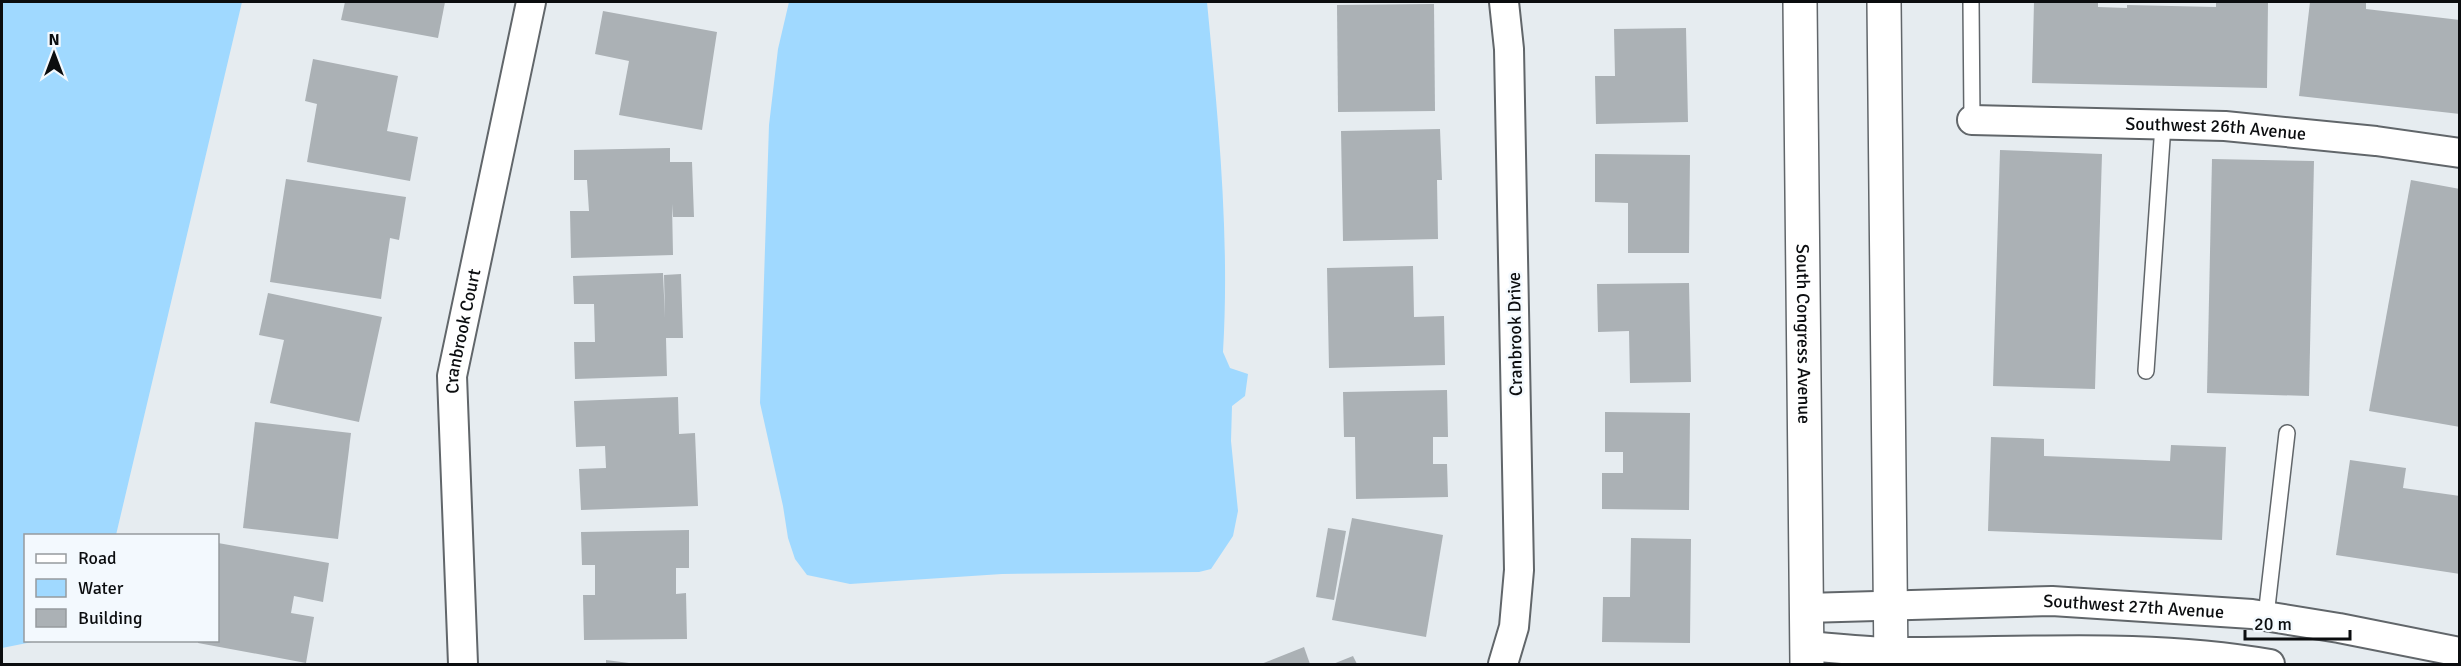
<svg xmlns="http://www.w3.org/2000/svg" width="2461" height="666" font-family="Signika,sans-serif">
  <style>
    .water { fill: #a0d9ff }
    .building { fill: #abb1b5 }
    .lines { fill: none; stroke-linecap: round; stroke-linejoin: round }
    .service-casing { stroke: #61666a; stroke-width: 18 }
    .minor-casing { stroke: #61666a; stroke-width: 32 }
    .secondary-casing { stroke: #61666a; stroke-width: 36 }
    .service { stroke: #fff; stroke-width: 15 }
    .minor { stroke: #fff; stroke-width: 28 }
    .secondary { stroke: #fff; stroke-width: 33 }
    .labels { text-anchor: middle; stroke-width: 5; stroke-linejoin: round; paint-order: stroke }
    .street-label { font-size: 18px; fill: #0b0d0f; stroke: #f3f9fe }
  </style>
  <rect width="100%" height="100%" fill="#e6ecf0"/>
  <!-- water -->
  <g class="water">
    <polygon points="2,2 242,2 116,535 26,536 26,640 37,641 2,648"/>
    <path d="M789,2H1207C1218,118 1230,235 1223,352L1230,368L1248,374L1245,396L1232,406L1231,441L1238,511L1233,536L1211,569L1199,572L1002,574L850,584L807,575L795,559L788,538L783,506L760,403L769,125L778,49Z"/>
  </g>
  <!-- building -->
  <g class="building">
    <polygon points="345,2 445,2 438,38 341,20"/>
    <polygon points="2034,2 2098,2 2098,7 2127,8 2127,5 2216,7 2216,2 2268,2 2267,88 2032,83"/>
    <polygon points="2310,2 2366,2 2366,9 2460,20 2460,114 2299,96"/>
    <polygon points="1434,4 1435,111 1338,112 1337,5"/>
    <polygon points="603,11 717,32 702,130 619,115 629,61 595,54"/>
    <polygon points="1686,28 1688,122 1596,124 1595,76 1615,76 1614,29"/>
    <polygon points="313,59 398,76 387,131 418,137 410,181 307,162 317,104 305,101"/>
    <polygon points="1440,129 1442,180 1437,180 1438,239 1343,241 1341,131"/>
    <polygon points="670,148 670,162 692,162 694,217 673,217 672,204 673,255 571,258 570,211 589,211 587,180 574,180 574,150"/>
    <polygon points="2000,150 2102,154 2095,389 1993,386"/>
    <polygon points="1595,154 1690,155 1689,253 1628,253 1628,203 1595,202"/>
    <polygon points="2212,159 2314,161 2309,396 2207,393"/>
    <polygon points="286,179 406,197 399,240 390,238 381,299 270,282"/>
    <polygon points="2411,180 2460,189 2460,427 2369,411"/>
    <polygon points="1413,266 1414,317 1444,316 1445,365 1329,368 1327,268"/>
    <polygon points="663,273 665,318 664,275 681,274 683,338 666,338 667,376 575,379 574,342 595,342 594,304 574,304 573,276"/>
    <polygon points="1689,283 1691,382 1630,383 1629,331 1598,332 1597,284"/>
    <polygon points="268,293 382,317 359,422 270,403 284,340 259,335"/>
    <polygon points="1447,390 1448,437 1433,437 1433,464 1447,464 1448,497 1356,499 1355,437 1344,437 1343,392"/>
    <polygon points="678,397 679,434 695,433 698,506 581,510 579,469 606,468 605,446 576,447 574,401"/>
    <polygon points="1605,412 1690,413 1689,510 1602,509 1602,473 1623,473 1623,452 1605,452"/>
    <polygon points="255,422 351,433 338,539 243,528"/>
    <polygon points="1991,437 2044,439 2044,456 2170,461 2171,445 2226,447 2222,540 1988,531"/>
    <polygon points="2350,460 2406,468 2403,488 2460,496 2460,574 2336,555"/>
    <polygon points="1352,518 1443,535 1426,637 1332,620"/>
    <polygon points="1328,528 1346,531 1334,600 1316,597"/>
    <polygon points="689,530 689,568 676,568 676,594 686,593 687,639 584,640 583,595 595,595 595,565 582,565 581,532"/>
    <polygon points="1631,538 1691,539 1690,643 1602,642 1603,597 1630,597"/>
    <polygon points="218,543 329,563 323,602 294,596 291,613 314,617 306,663 198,643 198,640 218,640"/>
    <polygon points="1304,647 1310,664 1261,664"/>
    <polygon points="1353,656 1357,664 1333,664"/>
    <polygon points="606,660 629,663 629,664 606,664"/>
  </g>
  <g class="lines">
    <defs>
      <g id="service">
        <polyline points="1971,2 1972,120"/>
        <polyline points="2146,371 2163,125"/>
        <polyline points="2266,616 2287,433"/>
      </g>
      <g id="minor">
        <path id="s1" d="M1972,120L2225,126L2376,141L2460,153"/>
        <path id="s2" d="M1806,608L2052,601L2252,614L2339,628L2460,652"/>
        <path d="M1807,646C1836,648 1865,652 1893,652C2020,653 2144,642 2270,664"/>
        <path id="s3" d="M463,664L452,376L531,2"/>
        <polyline points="1503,664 1514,627 1519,570 1509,49 1504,2"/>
      </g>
      <g id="secondary">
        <path id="s4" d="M1800,2L1807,664"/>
        <polyline points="1884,2 1891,664"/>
      </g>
    </defs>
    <!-- service casing -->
    <use href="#service" class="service-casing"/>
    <!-- minor casing -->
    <use href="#minor" class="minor-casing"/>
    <!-- secondary casing -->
    <use href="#secondary" class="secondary-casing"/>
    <!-- service -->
    <use href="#service" class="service"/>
    <!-- minor -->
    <use href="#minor" class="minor"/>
    <!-- secondary -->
    <use href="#secondary" class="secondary"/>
  </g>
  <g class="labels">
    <!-- street labels -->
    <g class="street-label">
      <text dy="6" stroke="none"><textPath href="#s1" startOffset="244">Southwest 26th Avenue</textPath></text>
      <text dy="6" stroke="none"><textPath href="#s3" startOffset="334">Cranbrook Court</textPath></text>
      <text dy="6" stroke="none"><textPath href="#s4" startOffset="332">South Congress Avenue</textPath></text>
      <text transform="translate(1515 334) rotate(-91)" y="6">Cranbrook Drive</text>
      <text dy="6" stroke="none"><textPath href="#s2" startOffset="328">Southwest 27th Avenue</textPath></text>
    </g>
  </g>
  <!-- border -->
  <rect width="2461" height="666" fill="none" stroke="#0b0d0f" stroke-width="6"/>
  <!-- legend -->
  <rect x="24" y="534" width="195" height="108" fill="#f3f9fe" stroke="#969b9e" stroke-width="1.5"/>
  <rect x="36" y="554" width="30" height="9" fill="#ffffff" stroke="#969b9e" stroke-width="1.5"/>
  <text x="78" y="564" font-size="18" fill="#0b0d0f">Road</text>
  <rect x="36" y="579" width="30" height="18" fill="#a0d9ff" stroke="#969b9e" stroke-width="1.5"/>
  <text x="78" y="594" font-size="18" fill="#0b0d0f">Water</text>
  <rect x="36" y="609" width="30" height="18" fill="#abb1b5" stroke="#969b9e" stroke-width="1.5"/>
  <text x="78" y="624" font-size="18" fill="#0b0d0f">Building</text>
  <!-- north arrow -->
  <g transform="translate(54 54)" stroke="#f3f9fe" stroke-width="4.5" paint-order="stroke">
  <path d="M0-4.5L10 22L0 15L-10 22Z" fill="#0b0d0f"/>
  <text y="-9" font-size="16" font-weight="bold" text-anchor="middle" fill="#0b0d0f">N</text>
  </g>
  <!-- scale -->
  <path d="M2245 630v9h105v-9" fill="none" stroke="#0b0d0f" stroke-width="3"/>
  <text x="2254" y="630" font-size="18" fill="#0b0d0f" stroke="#f3f9fe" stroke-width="4.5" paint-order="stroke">20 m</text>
</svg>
